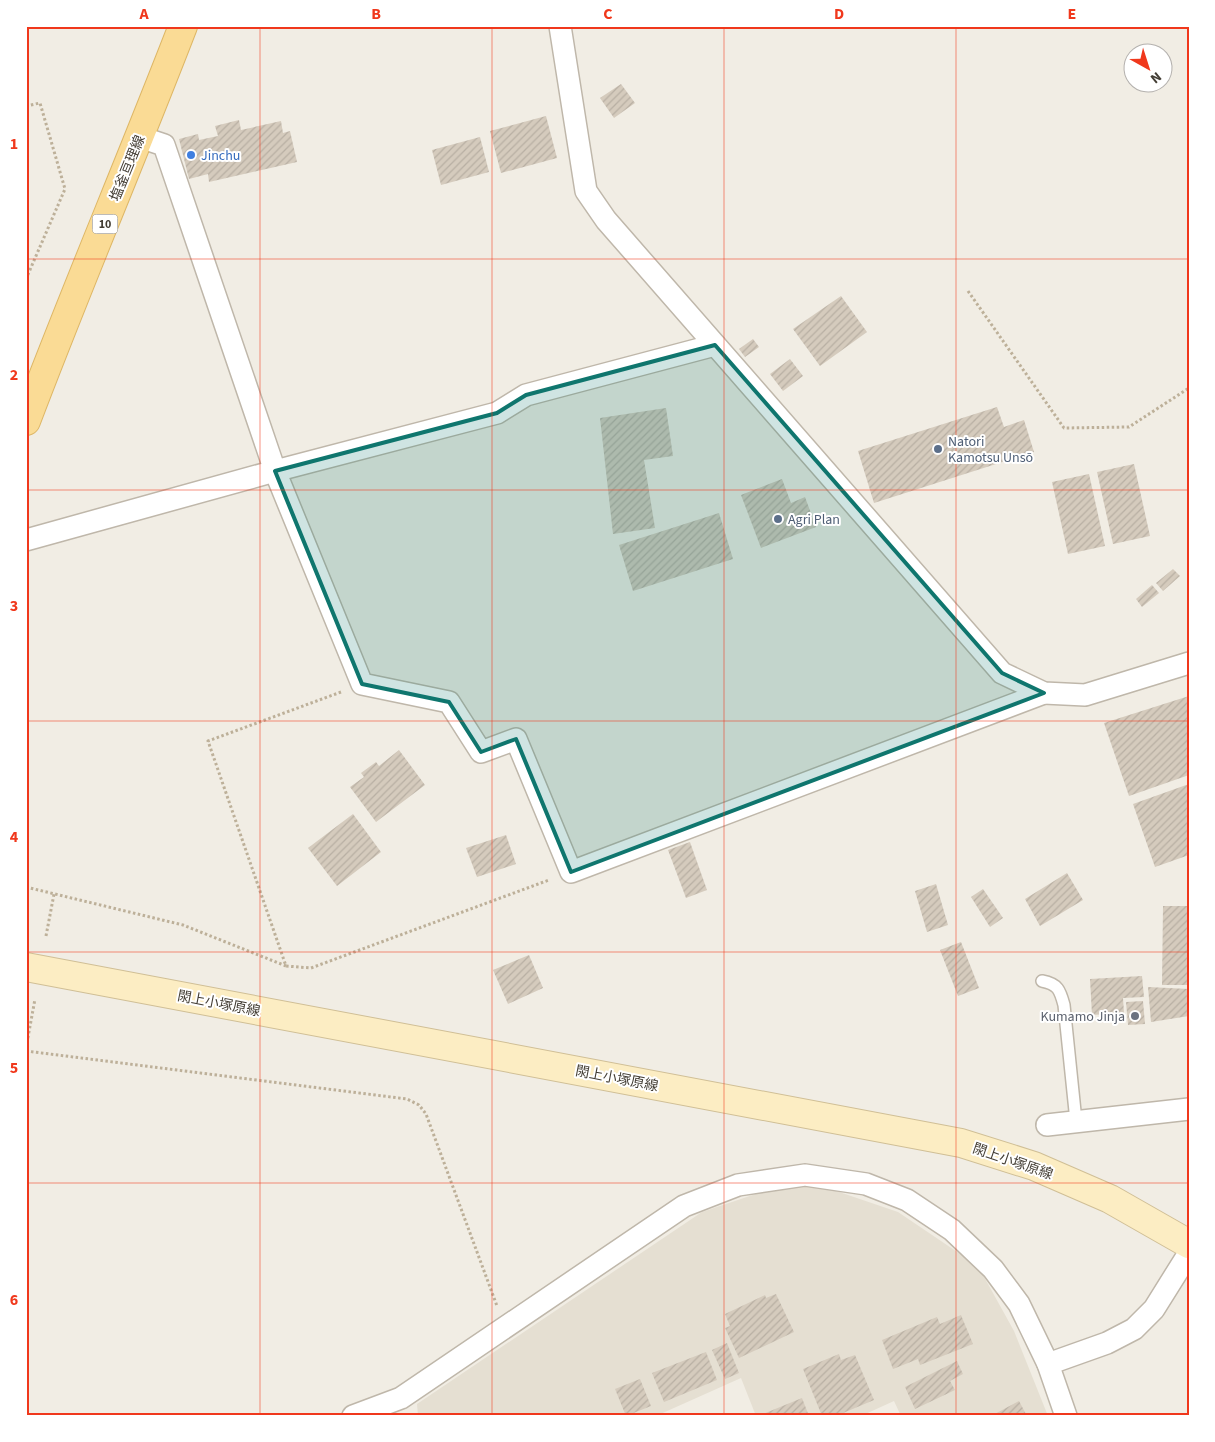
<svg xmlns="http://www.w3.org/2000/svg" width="1215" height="1442" font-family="'Source Sans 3','Noto Sans JP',sans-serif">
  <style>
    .residential { fill: #e5dfd2 }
    .building { fill: url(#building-hatch) }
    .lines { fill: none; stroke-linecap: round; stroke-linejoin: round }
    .lane-casing { stroke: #bfb7aa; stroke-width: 14 }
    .street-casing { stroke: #bfb7aa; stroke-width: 24 }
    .secondary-casing { stroke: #d0bf96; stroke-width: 30 }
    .primary-casing { stroke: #deb766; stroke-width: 30 }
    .path { stroke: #bdb099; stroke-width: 3; stroke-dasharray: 2.5 2.5; stroke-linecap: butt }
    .lane { stroke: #fff; stroke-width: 11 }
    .street { stroke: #fff; stroke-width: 21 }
    .secondary { stroke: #fcedc3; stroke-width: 28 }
    .primary { stroke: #fadb95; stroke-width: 28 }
    .marked { fill: #0f766e; fill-opacity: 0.2; stroke: #0f766e; stroke-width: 4; stroke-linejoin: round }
    .grid { fill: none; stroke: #f0381c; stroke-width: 1; stroke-opacity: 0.55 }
    .shop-dot { fill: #3f7fe0; stroke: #fff; stroke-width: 2 }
    .service-dot { fill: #5c6f8a; stroke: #fff; stroke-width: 2 }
    .worship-dot { fill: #6b7280; stroke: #fff; stroke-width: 2 }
    .labels { text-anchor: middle; stroke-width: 4; stroke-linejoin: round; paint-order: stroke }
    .shield { fill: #fff; stroke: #7b7771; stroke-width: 1 }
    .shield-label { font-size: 12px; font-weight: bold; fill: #433d34 }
    .shop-label { font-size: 14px; fill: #366cbe; stroke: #fff; text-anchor: start }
    .street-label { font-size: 14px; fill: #433d34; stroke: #fff }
    .service-label { font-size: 14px; fill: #4e5e75; stroke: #fff; text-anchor: start }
    .worship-label { font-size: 14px; fill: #5b616d; stroke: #fff; text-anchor: end }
    .neatline { fill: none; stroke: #f0381c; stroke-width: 2 }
    .grid-label { font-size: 16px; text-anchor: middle; font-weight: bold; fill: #f0381c }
  </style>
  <defs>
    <pattern id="building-hatch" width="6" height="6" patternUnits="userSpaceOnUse" patternTransform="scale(1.25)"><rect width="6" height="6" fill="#d5cbbd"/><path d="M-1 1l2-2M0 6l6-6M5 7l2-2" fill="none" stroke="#b8afa3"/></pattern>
  </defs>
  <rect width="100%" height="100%" fill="#f1ede4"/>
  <!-- residential -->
  <polygon class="residential" points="801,1179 898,1212 978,1266 1014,1331 1048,1416 901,1416 894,1401 861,1416 756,1416 741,1378 656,1416 418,1416 417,1404 702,1212"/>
  <!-- building -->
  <g class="building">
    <polygon points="621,84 635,103 614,118 600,98"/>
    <polygon points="546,116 557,158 501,173 490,131"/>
    <polygon points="239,120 241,130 281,121 283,133 290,131 297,162 209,182 208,174 189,179 179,139 198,134 199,140 218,136 215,126"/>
    <polygon points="480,137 489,172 441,185 432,150"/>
    <polygon points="841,296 867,332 820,366 793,329"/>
    <polygon points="753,339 759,347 745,357 739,349"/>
    <polygon points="790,359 803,376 783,391 770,374"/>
    <polygon points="997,407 1004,427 1024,420 1034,452 874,503 858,451"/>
    <polygon points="666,408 673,456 644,460 655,528 613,534 600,418"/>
    <polygon points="1134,464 1150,536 1113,544 1097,472"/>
    <polygon points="1089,474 1105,546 1068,554 1052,482"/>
    <polygon points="782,479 791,503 805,497 816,527 761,548 741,495"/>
    <polygon points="719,513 733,559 633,591 619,545"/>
    <polygon points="1173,569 1180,576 1163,591 1156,583"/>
    <polygon points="1152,585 1159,593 1142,607 1136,599"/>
    <polygon points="1189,696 1189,775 1129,796 1104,723"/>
    <polygon points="399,750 425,785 376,822 350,787 364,777 361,773 376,762 379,766"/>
    <polygon points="1189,784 1189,855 1155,867 1133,804"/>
    <polygon points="353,814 381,852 337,886 308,848"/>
    <polygon points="506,835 516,864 477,877 466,848"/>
    <polygon points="690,842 707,890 686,898 668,850"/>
    <polygon points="1067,873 1083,900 1040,926 1025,899"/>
    <polygon points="936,884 948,925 927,932 915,891"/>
    <polygon points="983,889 1003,918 990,927 971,897"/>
    <polygon points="1163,906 1189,906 1189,985 1162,985"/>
    <polygon points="961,942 979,988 958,996 940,950"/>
    <polygon points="529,955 543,988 508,1004 493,970"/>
    <polygon points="1142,976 1144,997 1123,998 1124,1013 1092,1015 1090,979"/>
    <polygon points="1148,987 1189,989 1189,1016 1151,1022"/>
    <polygon points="1143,1001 1145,1024 1128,1025 1126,1002"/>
    <polygon points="776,1294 794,1332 739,1358 725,1328 730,1326 725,1314 765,1295 766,1298"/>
    <polygon points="961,1315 973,1344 920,1365 918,1359 893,1369 882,1340 937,1317 940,1324"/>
    <polygon points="727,1343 739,1373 725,1379 712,1350"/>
    <polygon points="706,1352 717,1380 664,1402 652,1373"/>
    <polygon points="839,1354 841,1360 855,1355 874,1400 836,1416 822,1416 803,1369"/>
    <polygon points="957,1361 963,1374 950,1381 955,1390 915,1409 905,1387"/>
    <polygon points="640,1379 651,1406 626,1416 615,1389"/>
    <polygon points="802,1398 809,1416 764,1416 763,1414"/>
    <polygon points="1019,1401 1027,1416 991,1416"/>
  </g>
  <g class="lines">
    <defs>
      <path id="lane" d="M1042,981C1058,984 1060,990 1064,1005L1076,1121"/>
      <g id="street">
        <polyline points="560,26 586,191 606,220 1002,673 1044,693 1085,695 1189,663"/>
        <polyline points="140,137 164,145 275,471 362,684 449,702 481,752 516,739 571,872 1044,693"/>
        <polyline points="26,540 275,471 497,413 526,395 715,345"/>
        <polyline points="1047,1125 1189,1109"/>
        <polyline points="1048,1364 1107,1343 1134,1329 1154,1309 1189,1253"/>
        <polyline points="353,1416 401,1398 684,1206 738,1185 805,1175 866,1184 907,1200 952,1230 993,1269 1019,1304 1048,1364 1066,1416"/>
      </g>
      <polyline id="secondary" points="26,967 961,1143 1034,1166 1110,1199 1189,1244"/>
      <path id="primary" d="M26,421C76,289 132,158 183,26"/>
    </defs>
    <!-- lane casing -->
    <use href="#lane" class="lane-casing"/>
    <!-- street casing -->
    <use href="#street" class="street-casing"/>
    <!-- secondary casing -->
    <use href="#secondary" class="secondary-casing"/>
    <!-- primary casing -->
    <use href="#primary" class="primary-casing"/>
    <!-- path -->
    <g class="path">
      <polyline points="26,106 40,103 65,189 26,279"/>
      <polyline points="968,291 1064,428 1129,427 1189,388"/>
      <polyline points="341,692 208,741 286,966 311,968 549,880"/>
      <polyline points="26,887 183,925 286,966"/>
      <polyline points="46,936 54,894"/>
      <polyline points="26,1048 35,999"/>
      <polyline points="26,1051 407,1099 419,1105 426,1114 497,1306"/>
    </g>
    <!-- lane -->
    <use href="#lane" class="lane"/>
    <!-- street -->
    <use href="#street" class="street"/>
    <!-- secondary -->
    <use href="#secondary" class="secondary"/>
    <!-- primary -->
    <use href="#primary" class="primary"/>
  </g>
  <!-- marked area -->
  <path class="marked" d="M715,345L1002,673L1044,693L571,872L516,739L481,752L449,702L362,684L275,471L497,413L526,395Z"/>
  <!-- grid -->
  <path class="grid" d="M260,26V1416M492,26V1416M724,26V1416M956,26V1416M26,259H1189M26,490H1189M26,721H1189M26,952H1189M26,1183H1189"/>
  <!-- markers -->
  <circle class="shop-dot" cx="191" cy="155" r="5"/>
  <g class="service-dot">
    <circle cx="938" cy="449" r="5"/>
    <circle cx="778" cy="519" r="5"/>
  </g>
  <circle class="worship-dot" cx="1135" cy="1016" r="5"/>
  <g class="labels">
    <!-- shield labels -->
    <rect class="shield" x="92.5" y="214.5" width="25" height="19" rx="4"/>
    <g class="shield-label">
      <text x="105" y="228">10</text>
    </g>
    <!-- shop labels -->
    <g class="shop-label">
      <text x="201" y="160">Jinchu</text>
    </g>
    <!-- street labels -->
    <g class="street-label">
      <text transform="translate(127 168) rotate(-68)" y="5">塩釜亘理線</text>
      <text transform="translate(219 1003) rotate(11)" y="5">閖上小塚原線</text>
      <text transform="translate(617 1078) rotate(11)" y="5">閖上小塚原線</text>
      <text transform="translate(1013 1161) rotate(19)" y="5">閖上小塚原線</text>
    </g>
    <!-- service labels -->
    <g class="service-label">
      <text x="948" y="446">Natori<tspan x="948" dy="16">Kamotsu Unsō</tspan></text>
      <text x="788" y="524">Agri Plan</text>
    </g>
    <!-- worship labels -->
    <g class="worship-label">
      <text x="1125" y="1021">Kumamo Jinja</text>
    </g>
  </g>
  <!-- border -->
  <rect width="1215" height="1442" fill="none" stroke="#ffffff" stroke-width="55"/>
  <!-- north arrow -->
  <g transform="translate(1148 68) rotate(141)"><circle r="24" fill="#ffffff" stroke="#b4b1ae"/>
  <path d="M0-4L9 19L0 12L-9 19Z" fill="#f0381c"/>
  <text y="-8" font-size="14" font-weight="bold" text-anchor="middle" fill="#433d34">N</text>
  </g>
  <rect x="28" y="28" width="1160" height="1386" class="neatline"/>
  <g class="grid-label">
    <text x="144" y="19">A</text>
    <text x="376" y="19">B</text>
    <text x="608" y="19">C</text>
    <text x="839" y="19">D</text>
    <text x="1072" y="19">E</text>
    <text x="14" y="149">1</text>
    <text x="14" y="380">2</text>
    <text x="14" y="611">3</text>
    <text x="14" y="842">4</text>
    <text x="14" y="1073">5</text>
    <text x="14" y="1305">6</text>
  </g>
</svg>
